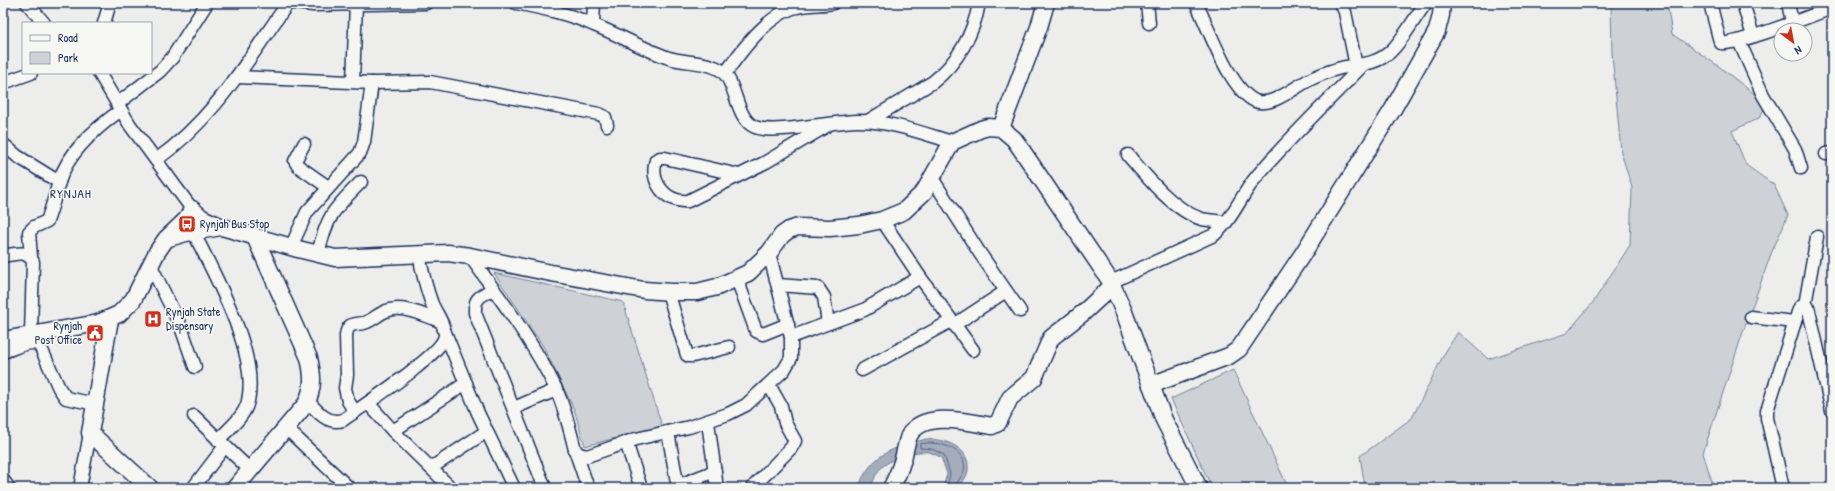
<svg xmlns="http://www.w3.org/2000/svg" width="1835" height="491" font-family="'Patrick Hand',sans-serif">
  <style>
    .green { fill: #ced2d7; stroke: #74809a }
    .water { fill: #a5acbc; stroke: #6e7a96 }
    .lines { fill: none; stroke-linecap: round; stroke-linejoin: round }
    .shore { stroke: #526184; stroke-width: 1 }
    .street-casing { stroke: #1b2f5e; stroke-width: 15 }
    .secondary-casing { stroke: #1b2f5e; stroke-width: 19 }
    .street { stroke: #f6f6f2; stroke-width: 12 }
    .secondary { stroke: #f6f6f2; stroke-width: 16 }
    .labels { text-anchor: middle; stroke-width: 3.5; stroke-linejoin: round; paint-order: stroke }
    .poi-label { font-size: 12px; fill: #1b2f5e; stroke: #f6f6f2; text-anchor: start }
    .neighbourhood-label { font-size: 13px; letter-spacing: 1px; fill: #1b2f5e; stroke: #f6f6f2 }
  </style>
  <rect width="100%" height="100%" fill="#edeeec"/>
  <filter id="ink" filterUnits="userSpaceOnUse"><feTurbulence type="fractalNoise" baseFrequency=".025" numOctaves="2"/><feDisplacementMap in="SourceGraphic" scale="8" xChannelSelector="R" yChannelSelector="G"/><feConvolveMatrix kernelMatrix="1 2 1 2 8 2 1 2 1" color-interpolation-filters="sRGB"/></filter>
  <g filter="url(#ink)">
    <!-- green -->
    <g class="green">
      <polygon points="1611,3 1667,3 1672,34 1721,68 1767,104 1759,118 1732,131 1746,165 1774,185 1788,215 1771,254 1742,335 1703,453 1714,488 1365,488 1360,456 1412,418 1444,354 1458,332 1488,359 1567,333 1594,301 1630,245 1632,188 1621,152 1612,54"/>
      <polygon points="494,273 623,302 662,426 585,446 574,409 543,346"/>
      <polygon points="1233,370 1287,485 1280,488 1212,488 1171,399"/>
    </g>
    <!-- water -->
    <path class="water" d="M926,439C945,439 971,447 968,471C967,477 962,483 959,488H943L947,474L941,457C937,456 933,453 929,452C913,450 886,459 877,473C874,478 873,483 871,488H858C872,453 892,448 926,439Z"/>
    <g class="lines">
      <!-- shore -->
      <path class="shore" d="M947,488L950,474L944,455L932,449L920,448V444C936,440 969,448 964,471C962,477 956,482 955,488"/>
      <defs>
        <g id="street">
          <polyline points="27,3 44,23"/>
          <polyline points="294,3 313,5 426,3"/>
          <path d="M516,3C541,8 570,14 594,25C619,35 643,49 669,58C685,63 708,61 722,71C737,83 735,118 755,127C775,135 833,121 858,121C890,121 922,133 952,142"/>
          <polyline points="1147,3 1149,23"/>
          <path d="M1196,3C1209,28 1229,89 1255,101C1272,108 1297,85 1313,78C1322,74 1332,70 1341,68C1360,64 1375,65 1390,52C1404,39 1414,18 1426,3"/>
          <polyline points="1341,3 1345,12 1356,66"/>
          <path d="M1710,3L1719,38L1721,43C1736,46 1812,15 1832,8"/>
          <polyline points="1743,3 1753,36"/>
          <polyline points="1788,3 1792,22"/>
          <polyline points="104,23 110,3"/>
          <polyline points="593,24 594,3"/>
          <polyline points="1739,41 1763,95 1795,149 1801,168"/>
          <polyline points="99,73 130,125 192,209"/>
          <path d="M725,74C740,52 766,17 793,8C805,4 820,5 833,3"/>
          <polyline points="237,77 372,83 430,82 599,114 605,117 607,125"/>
          <polyline points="353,81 356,4"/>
          <polyline points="3,83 31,73"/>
          <polyline points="117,104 160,71 172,58 207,3"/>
          <path d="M868,121L933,82C957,63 974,34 979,3"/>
          <polyline points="3,144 17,156 59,182"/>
          <polyline points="304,144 295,161 298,166 328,187"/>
          <polyline points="1826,154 1832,153"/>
          <path d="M1128,155C1146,176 1174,211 1202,219C1210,221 1218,221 1226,222"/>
          <path d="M156,160C216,117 246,62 288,3"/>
          <path d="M739,175L665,158H660L656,160C649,182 666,203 688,201L766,162L828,125"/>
          <polyline points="932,178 979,252 1020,311"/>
          <polyline points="882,220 920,277 973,350"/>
          <path d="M193,231C214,275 259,352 248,401C245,416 229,429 218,440"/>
          <polyline points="291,247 307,212 360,153 364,142 372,83"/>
          <path d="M318,254C327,215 334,209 361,182"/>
          <path d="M3,256C14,254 28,249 33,262L31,334"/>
          <path d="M470,256C500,299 533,341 556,389C565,408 570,430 575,450L579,454L587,456L636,439L689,427L728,414L746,405L784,370L791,358V337L769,253"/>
          <path d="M31,257L29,232L34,227L47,221C52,208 55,195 59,182C68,152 96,128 121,110"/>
          <polyline points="150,264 181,327 195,367"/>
          <polyline points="737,279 756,331 763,334 788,324"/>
          <path d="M1111,282L1214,235C1233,219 1241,195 1257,176C1290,137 1327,102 1363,65"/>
          <polyline points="778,285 818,288 824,297 828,323"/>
          <path d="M493,289C481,296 474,297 475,313L545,488"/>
          <polyline points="668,292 687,355 689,356 693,356 729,347"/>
          <polyline points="1805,305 1817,237"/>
          <polyline points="1751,317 1794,322"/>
          <polyline points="954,325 1006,291"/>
          <polyline points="444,330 478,413 514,488"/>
          <polyline points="791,337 864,310 920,277"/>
          <path d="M3,352C13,349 32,338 40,346L59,388L66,398L96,404"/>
          <polyline points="862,370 951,321"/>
          <path d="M307,400C317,411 327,425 343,420C361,407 444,354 445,335C445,325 436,313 432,304C426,288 422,271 419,254"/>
          <polyline points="368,403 393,431 451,488"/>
          <polyline points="514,408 556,390"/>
          <path d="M355,412L348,401L345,388L347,375L346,335C348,322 354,325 364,323C372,321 378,314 386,311C402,304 425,316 440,321"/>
          <polyline points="194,416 250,470"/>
          <polyline points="708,422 717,488"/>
          <polyline points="285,427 349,488"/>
          <polyline points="393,431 466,383"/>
          <polyline points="668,432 678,488"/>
          <polyline points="626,442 641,488"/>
          <polyline points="575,450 588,488"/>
          <polyline points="431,468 487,431"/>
          <polyline points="3,480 9,488"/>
          <polyline points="677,486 715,471"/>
          <polyline points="80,488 90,433"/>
          <polyline points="193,488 225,446"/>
          <polyline points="752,488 791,448 795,441 785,423 781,406 769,385"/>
          <polyline points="1783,488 1767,418 1767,411 1798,312 1800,307 1805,305 1808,307 1809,311 1832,411"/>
        </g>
        <g id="secondary">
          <polyline points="1001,128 1039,27 1046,3"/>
          <polyline points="169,238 186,233 221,227"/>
          <polyline points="110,319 90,433 150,488"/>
          <polyline points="3,340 98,323 119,314 133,300 157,252 166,239 187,219 192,209 202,218 222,227 298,249 335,258 448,253 470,256 551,273 644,290 672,292 697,292 717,287 748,273 769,253 782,235 789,230 798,227 830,228 859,225 882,220 904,211 924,192 952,142 981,129 988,127 1001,128 1014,139 1021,149 1111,282 1124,312 1164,420 1199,488"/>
          <polyline points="1151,385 1229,356 1239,349 1304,252 1393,109 1437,31 1441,15 1442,3"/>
          <path d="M235,488L306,404C314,388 313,375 309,358L255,237"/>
          <path d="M891,488C896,479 900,469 903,459C905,452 906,443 909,436C922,410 969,422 992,426L998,423L1010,398L1034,378L1051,338L1083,313L1112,286"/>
        </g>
      </defs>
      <!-- street casing -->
      <use href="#street" class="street-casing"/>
      <!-- secondary casing -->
      <use href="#secondary" class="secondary-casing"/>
      <!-- street -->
      <use href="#street" class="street"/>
      <!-- secondary -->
      <use href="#secondary" class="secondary"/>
    </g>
  </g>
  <!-- icons -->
  <defs>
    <symbol id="bus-square" viewBox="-11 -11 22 22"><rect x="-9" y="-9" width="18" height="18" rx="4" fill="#c8321e" stroke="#f6f6f2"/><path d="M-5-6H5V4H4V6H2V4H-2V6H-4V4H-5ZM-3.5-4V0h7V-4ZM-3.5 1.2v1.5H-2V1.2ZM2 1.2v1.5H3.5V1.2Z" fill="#fff"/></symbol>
    <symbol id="hospital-square" viewBox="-11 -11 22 22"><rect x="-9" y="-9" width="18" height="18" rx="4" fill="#c8321e" stroke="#f6f6f2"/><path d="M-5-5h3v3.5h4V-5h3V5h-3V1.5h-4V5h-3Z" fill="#fff"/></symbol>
    <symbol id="civic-square" viewBox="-11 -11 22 22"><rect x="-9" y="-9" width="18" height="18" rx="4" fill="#c8321e" stroke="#f6f6f2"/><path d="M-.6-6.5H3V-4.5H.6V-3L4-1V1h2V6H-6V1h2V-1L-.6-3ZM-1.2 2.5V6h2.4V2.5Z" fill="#fff"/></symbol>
  </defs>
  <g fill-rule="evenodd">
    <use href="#bus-square" x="177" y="214" width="20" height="20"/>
    <use href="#hospital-square" x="143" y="309" width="20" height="20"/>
    <use href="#civic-square" x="85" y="323" width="20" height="20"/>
  </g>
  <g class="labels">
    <!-- poi labels -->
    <g class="poi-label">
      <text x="200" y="228">Rynjah Bus Stop</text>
      <text x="166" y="316">Rynjah State<tspan x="166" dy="14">Dispensary</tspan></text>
      <text x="82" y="330" text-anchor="end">Rynjah<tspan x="82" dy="14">Post Office</tspan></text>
    </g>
    <!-- neighbourhood labels -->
    <g class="neighbourhood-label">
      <text x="71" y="198">RYNJAH</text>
    </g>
  </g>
  <!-- margin -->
  <rect width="1835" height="491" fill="none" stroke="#f6f6f2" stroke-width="16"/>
  <rect x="8" y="8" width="1819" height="475" fill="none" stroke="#1b2f5e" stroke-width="1.5" filter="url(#ink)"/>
  <!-- legend -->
  <rect x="22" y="22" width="130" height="52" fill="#f6f6f2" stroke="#9ea6b7"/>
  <rect x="30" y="35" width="20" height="6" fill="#f6f6f2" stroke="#9ea6b7"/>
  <text x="58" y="42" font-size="12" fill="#1b2f5e">Road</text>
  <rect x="30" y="52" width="20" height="12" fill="#ced2d7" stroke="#9ea6b7"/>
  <text x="58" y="62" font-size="12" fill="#1b2f5e">Park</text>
  <!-- north arrow -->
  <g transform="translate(1793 42) rotate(148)"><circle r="19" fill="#f6f6f2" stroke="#9ea6b7"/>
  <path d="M0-3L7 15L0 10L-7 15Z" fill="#c8321e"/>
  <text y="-6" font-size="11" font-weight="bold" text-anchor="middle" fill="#1b2f5e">N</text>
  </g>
</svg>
